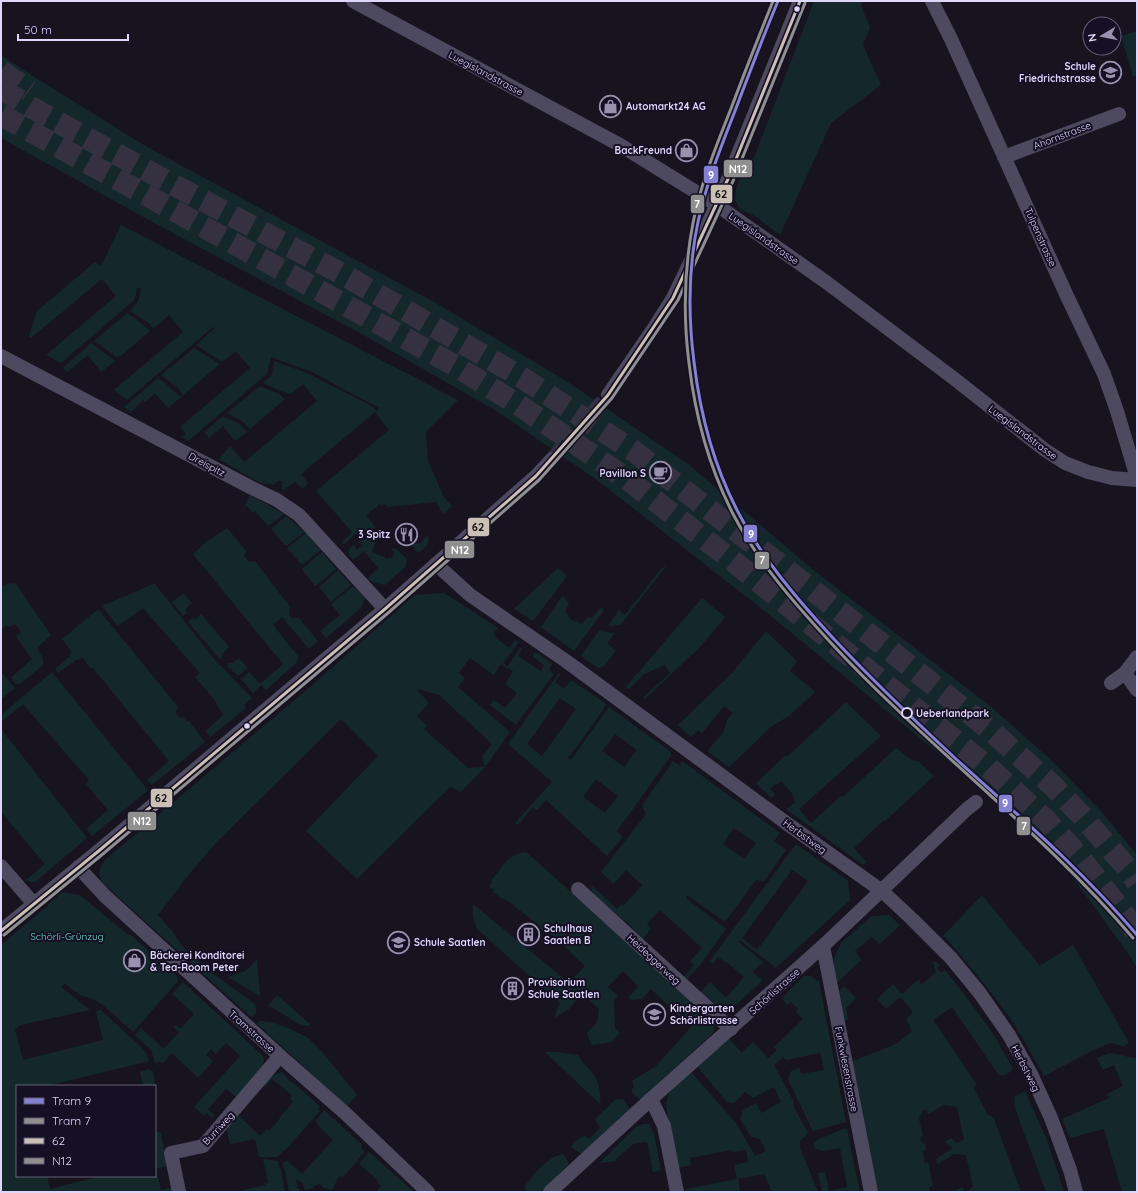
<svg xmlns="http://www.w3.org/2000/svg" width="1138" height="1193" font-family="Quicksand,sans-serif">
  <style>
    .green { fill: #14282b; fill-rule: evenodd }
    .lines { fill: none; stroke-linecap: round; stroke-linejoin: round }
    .street-tunnel { stroke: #353140; stroke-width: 14; stroke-dasharray: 14 7; stroke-linecap: butt }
    .highway-tunnel { stroke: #353140; stroke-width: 22; stroke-dasharray: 22 11; stroke-linecap: butt }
    .street { stroke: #4d4a5f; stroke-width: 14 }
    .bus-1-casing { stroke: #151023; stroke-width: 6 }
    .bus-2-casing { stroke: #151023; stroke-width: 6 }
    .bus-1 { stroke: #cac0b6; stroke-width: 3 }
    .bus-2 { stroke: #8f8f8f; stroke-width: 3 }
    .tram-1-casing { stroke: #151023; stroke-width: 6 }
    .tram-2-casing { stroke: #151023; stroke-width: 6 }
    .tram-1 { stroke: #8480d2; stroke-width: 3 }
    .tram-2 { stroke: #8f8f8f; stroke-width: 3 }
    .bus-dot { fill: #ded6fb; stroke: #151023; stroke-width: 1.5 }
    .stop-dot { fill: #151023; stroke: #ded6fb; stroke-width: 2 }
    .labels { text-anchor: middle; stroke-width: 4; stroke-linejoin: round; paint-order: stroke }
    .poi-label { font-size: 10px; font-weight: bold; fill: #ded6fb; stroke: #151023; text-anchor: start }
    .street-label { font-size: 10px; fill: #ded6fb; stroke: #151023 }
    .stop-label { font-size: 10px; font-weight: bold; fill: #ded6fb; stroke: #151023; text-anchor: start }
    .park-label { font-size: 10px; fill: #69d5c3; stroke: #151023 }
    .line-badge { stroke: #151023; stroke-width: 1.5 }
    .badge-label { font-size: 11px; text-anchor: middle; font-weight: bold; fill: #fff }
    .pale-badge-label { font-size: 11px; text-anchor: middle; font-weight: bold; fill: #111 }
  </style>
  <rect width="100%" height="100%" fill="#17141f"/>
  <!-- green -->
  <g class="green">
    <polygon points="814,1 863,1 861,6 870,27 863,45 881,85 831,123 780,235 755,216 740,209 735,200 736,189 746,162 750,163 755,155"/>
    <polygon points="1137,31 1137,76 1133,77 1121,36"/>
    <polygon points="1,55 36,78 147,147 434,302 568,382 688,464 816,572 990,706 1049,758 1101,811 1137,855 1137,968 1128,953 1073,878 1032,835 988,794 766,612 597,480 495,410 369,338 147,219 1,138"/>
    <polygon points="121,225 458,400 426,432 428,461 444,497 452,506 443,514 436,502 388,507 384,504 382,506 380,504 366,515 375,527 371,529 358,532 344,544 342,542 352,532 316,491 389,430 375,412 301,474 308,483 303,489 295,482 282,491 282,481 278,481 274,485 260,483 219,459 230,446 244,462 317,401 303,384 291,394 281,391 263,383 272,375 274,361 307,373 370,405 375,409 376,412 379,408 312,372 271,357 267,374 188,441 182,437 186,434 180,427 250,368 236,351 222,362 196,345 215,328 213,327 127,400 114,390 183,332 169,315 153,329 150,324 130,311 138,301 141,289 138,287 134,300 61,363 46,355 116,296 102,279 31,338 29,336 37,311 95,262 101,266"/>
    <polygon points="127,313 136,319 150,331 118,358 94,341"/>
    <polygon points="91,343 115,361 101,372 88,355 67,372 63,368"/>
    <polygon points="194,348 220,364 183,395 178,388 161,375"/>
    <polygon points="158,378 165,383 181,397 168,408 155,393 145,402 143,400 131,412 124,407"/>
    <polygon points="260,386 279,394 285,399 250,429 242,421 227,413"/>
    <path d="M222,417C232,419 240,423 247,432L235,441L223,426L209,438L204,432Z"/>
    <polygon points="250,495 284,514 268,526 255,511 253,513 247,506 243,509"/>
    <polygon points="286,516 304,532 286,546 271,529"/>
    <polygon points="227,528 246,551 244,556 249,562 255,561 290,607 289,615 292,618 299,618 318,641 309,649 282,617 273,625 298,656 297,662 266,690 261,685 253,693 241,679 249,672 260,684 283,664 193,554 206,542"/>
    <polygon points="306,533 321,550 302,565 287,548"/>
    <path d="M427,535C432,544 425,547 419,553C415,551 413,548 413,544L421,543Z"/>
    <path d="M369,537L377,538L372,552L388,559L389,557L392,558L395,552L392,551L393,548L396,549L407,559L406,566L385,585L372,582L368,578L378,568L364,551L353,560C347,555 347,549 354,545L357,550L363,546L359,541Z"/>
    <polygon points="322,552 336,569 315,586 302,569"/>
    <polygon points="667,565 620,625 608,626 619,610 625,615 660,570"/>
    <polygon points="558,568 567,576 533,621 514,609"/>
    <polygon points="338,570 351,585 331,602 319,587"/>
    <polygon points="10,583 16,584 51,635 37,648 43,659 43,665 20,684 18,683 16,684 11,678 32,659 16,636 21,632 15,624 9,627 6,625 1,630 1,587"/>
    <polygon points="153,584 155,584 214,659 252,698 244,705 246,708 210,737 206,731 223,715 214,699 195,677 200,673 143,608 118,626 102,606"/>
    <polygon points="352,587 354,587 365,598 361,608 326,638 320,631 340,615 331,604"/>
    <polygon points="183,593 192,603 185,610 187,612 183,616 172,602"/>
    <path d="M444,593L498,628L497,630L493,631L496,638L509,648L515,640L519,642L503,663L507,667L519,649L523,646L518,656L541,671L544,665L533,657L534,653L539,654L552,664L549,669L554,674L516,725L490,705L494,700L505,708L517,693L505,684L513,671L508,668L507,669L501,664L494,675L470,658L459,673L465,678L458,687L510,732L485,767L461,792L450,787L357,879L306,831L378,756L341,719L216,843L190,873L158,915L172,931L183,947L202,966L255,1004C257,1010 257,1014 251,1017L104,884C97,875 99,869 105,860L317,681L415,595ZM418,689L439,695L492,744L482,757L485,767L468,768L424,729L427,726L417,716L429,703L417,690Z"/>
    <polygon points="562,596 569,603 565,611 569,616 568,617 575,622 576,621 582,624 588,617 592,618 601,607 604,610 574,651 541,627"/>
    <polygon points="702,598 725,617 701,646 645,699 643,698 670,673 665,665 644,674 629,689 625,688"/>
    <polygon points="99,610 178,707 175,712 179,717 184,718 187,721 189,721 205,742 152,785 147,780 169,761 93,668 90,668 83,658 76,660 58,673 55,669 70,656 71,651 62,639 96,611"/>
    <polygon points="201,614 229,647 222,654 223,656 220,659 188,622 192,618 194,620"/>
    <polygon points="599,631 615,633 607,643 616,651 603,667 598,668 581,656"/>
    <polygon points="766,631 797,661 790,671 815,692 789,716 772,726 729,767 707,751 723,733 728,718 733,713 724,706 702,733 698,730 691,737 678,725 732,673"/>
    <polygon points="239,658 248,668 238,676 227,666 229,663 233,663"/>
    <polygon points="1,672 15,688 1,699"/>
    <polygon points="52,672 147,789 147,791 92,836 86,829 108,810 86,784 89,780 23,704 1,722 1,715"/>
    <path d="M559,673H561L555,682L564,689L571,680L605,703L606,705L594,723L568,758L571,760L609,707L671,752V756L617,831L623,837L607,856L546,800L537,810L533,807L518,825L515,823L552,782L508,744ZM560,698L576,709L542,756L527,744ZM615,734L637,750L624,767L602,751ZM596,779L618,796L605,813L583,797Z"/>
    <polygon points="846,702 881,736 799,809 811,823 841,796 843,797 896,748 912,760 919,762 934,776 885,821 884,820 854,848 866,862 863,865 786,809 796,802 791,792 781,781 776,785 775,784 770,789 775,794 771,798 756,783 786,755 787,757"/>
    <polygon points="1,729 87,838 35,882 30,882 26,880 45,864 1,812"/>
    <path d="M673,761L680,766L682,761L780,833L774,841L786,850L764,881L756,880L725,922L687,895L686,898L726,929L700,965L687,979L684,977L694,965L690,961L702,948L660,910L647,924L651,929L643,939L630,925L595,896L592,891L591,885L617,909L621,904L624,905L642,885L626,870L614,884L601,872L646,814L642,806ZM734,828L756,843L744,859L723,844Z"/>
    <path d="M796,844L848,881L850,900L776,968L740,940L739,942L763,962L752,972L763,980L736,1005L721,1009L701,992L710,982L726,998L744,977L728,963L725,962L718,957L713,964L709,962ZM792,870L808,881L757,950L742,938Z"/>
    <path d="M526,852L710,1016L691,1020L680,1017L651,989L642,999L631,1000L628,998L638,986L623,971L608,987L618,996L614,1000L615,1028L620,1033L611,1042L592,1045L589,1040L587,1033L597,1022L599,1009L587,998L576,1000L569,1009L554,1018L560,1003L477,929L473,917V904L569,983L585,966L551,934L548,935L540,928L541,927L540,926L504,898L502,899L493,892L494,890L489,886L492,882L491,881C504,866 504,856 526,852Z"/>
    <polygon points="62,892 80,895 127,934 132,936 178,977 177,979 178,981 133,1032 104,1006 95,1000 80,995 65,984 61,987 90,1010 20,1025 15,1029 23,1060 103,1040 96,1011 101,1010 145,1051 149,1061 47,1086 17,1086 17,1176 47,1176 50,1189 101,1176 155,1176 155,1158 157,1157 155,1148 155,1132 158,1132 161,1133 167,1166 156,1169 161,1190 172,1187 172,1192 1,1192 1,945 46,907"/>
    <path d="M982,895L1040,966L1073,945L1129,1043L1124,1046L1110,1043L1094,1050L1044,1076C1034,1060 1026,1043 1016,1027C995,995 970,966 945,937H942Z"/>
    <polygon points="889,915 900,925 880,944 872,937 855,951 861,960 838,982 836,981 833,968 834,959 841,943 872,916"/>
    <polygon points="257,959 260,996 228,977 246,971"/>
    <path d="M935,961L940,965L937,968L941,973L945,970L964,994L994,1035L1013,1069C1008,1074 1005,1077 998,1074L952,1007L933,1020L977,1085L973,1087L988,1115L991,1116L994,1119L1021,1192H955V1191L962,1187L965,1192L973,1187L966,1155L954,1154L938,1164L936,1159L953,1148L945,1142L952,1138L954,1141L957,1143L964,1139L957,1107L944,1105L928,1114L926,1110H923L919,1119L923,1136L920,1137L922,1143L925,1144L926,1150L923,1151L925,1163L928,1162L933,1186L929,1187L930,1192H877L851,1062L896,1044L912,1031L906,1019L913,1012L900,997L886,1009L877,999L893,984L902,994L919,979L921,985L936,972L933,962Z"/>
    <polygon points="804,976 811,976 819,982 846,1122 813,1131 789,1082 788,1078 791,1071 800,1068 801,1074 824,1070 820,1053 786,1060 783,1057 774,1065 794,1102 794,1107 808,1133 800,1141 800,1148 818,1192 772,1192 764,1174 738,1179 740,1192 684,1192 687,1189 737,1179 734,1165 748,1162 746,1150 732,1152 731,1150 690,1158 691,1165 678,1168 666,1105 670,1090 690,1071 736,1123 755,1156 766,1151 760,1139 751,1137 740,1119 743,1110 756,1103 761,1113 781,1102 774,1087 753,1098 745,1092 734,1103 727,1102 696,1065 727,1036 742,1053 753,1042 768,1058 777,1050 774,1047 803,1019 796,1012 798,1009 791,1002 787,1005 782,998"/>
    <polygon points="183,982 263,1056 264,1060 262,1069 236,1097 226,1089 208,1109 215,1116 212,1118 207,1113 204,1116 194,1107 240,1056 226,1043 216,1054 211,1049 206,1055 213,1061 198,1078 172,1053 163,1063 160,1062 155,1063 151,1050 135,1035 141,1028 164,1049 179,1032 174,1027 176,1025 180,1029 194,1014 172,994"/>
    <polygon points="844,986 856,998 846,1008 848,1019 845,1021 838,992"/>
    <polygon points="277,995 310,1024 309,1026 299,1024 268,1005"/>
    <polygon points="261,1021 271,1022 286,1027 307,1037 323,1053 357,1095 347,1106 256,1023"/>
    <polygon points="715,1023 714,1031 712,1034 640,1099 632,1093 632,1089 634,1087 632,1081 656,1066 693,1025"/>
    <path d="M545,1052H556L578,1055C581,1062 586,1065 590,1070C598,1079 602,1094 600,1104Z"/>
    <path d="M1109,1053C1119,1053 1127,1058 1137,1058V1192H1122L1104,1129L1070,1138L1062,1119L1109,1098L1107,1094L1123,1086L1114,1065L1103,1070L1097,1058Z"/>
    <polygon points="148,1069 153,1071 155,1085 143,1086 140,1072"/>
    <path d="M282,1072L290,1081H291L320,1106L318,1108L320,1111L288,1147L277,1157H259L255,1139L230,1144C226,1129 225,1126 236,1113L260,1136L267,1129L269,1131L280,1119L279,1118L293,1102L290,1099L292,1095L272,1079L265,1087L263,1085L271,1075Z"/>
    <polygon points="1025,1091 1047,1140 1064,1192 1046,1192 1016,1111 1014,1097"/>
    <path d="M616,1099H623L630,1109L582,1154L571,1147C573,1142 580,1137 585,1136L589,1139L600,1128L595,1119Z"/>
    <path d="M324,1110L362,1145L361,1148L365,1152L343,1177L340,1176C335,1182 335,1185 332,1190L324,1188L319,1184L313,1186V1188L305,1190L303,1184L296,1179L298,1189H299L300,1192H289L285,1171L282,1163L287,1161L302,1174L333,1140L319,1126L316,1121Z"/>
    <polygon points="643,1124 649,1124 654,1134 661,1170 653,1172 647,1142 633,1144 616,1159 616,1161 599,1163 636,1127"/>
    <polygon points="843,1129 847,1129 860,1192 819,1192 822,1191 818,1173 825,1172 829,1191 847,1187 840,1148 822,1151 814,1148 814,1143 817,1140"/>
    <polygon points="369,1152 414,1192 376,1192 381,1186 377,1182 378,1180 359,1164"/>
    <path d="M563,1154L567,1159L569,1164L540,1192H526L525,1187L527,1183C537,1172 547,1157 563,1154Z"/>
    <polygon points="263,1159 278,1161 279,1167 281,1170 285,1192 236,1192 266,1185 265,1183 268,1183"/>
  </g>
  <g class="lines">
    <!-- street-tunnel -->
    <polyline class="street-tunnel" points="552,459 608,395"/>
    <!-- highway-tunnel -->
    <g class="highway-tunnel">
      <polyline points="1,71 29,91"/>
      <polyline points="1,89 41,113 170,183 344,275 521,377 635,452 892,652 989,729 1052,785 1082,816 1128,869 1137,882"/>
      <polyline points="1,115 454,365 517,404 575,443 631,482 733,561 989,768 1045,819 1078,855 1127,918 1137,934"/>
    </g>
    <!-- street -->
    <g class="street">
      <polyline points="353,1 620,145 717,205 826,282 952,377 1045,450 1065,463 1088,472 1112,478 1137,480"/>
      <polyline points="932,1 951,39 1066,294 1104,374 1117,411 1137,478"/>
      <polyline points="1004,157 1119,114"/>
      <polyline points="1,356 250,487 277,500 299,515 385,609"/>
      <polyline points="608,395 654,328 673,298 698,246 728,179 800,1"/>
      <polyline points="436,564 470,595 566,661 789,825 882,891 912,919 951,958 979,992 1009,1035 1031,1074 1051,1118 1070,1170 1076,1192"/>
      <polyline points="1125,673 1137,690"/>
      <polyline points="1111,683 1125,673 1137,657"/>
      <polyline points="1,866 34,904"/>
      <polyline points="78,867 105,896 280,1056 345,1113 428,1192"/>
      <polyline points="578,889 731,1029"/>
      <polyline points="1,931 101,849 385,609 536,476 552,459"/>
      <polyline points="823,946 871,1192"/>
      <polyline points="651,1099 664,1126 677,1192"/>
      <polyline points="179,1192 171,1153 203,1146 280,1056"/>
      <polyline points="550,1192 651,1099 823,946 967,809 976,802"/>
    </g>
    <defs>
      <polyline id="bus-1" points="1,931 101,849 385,609 536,476 608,395 673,298 728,179 800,1"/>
      <polyline id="bus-2" points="4,935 104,853 388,613 539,480 612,398 678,300 733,181 805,3"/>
    </defs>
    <!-- bus-1 casing -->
    <use href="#bus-1" class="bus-1-casing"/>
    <!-- bus-2 casing -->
    <use href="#bus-2" class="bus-2-casing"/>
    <!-- bus-1 -->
    <use href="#bus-1" class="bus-1"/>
    <!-- bus-2 -->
    <use href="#bus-2" class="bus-2"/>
    <defs>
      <path id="tram-1" d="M778,1C763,37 749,74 735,111C721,147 706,184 698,222C688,269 688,315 694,362C700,413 714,466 738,512C762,558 797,599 832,637C872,680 914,720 956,759C1019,816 1082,870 1137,935"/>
      <path id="tram-2" d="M773,1C759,36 745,71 732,106C717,144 701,182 693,223C684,270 683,316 689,363C695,415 709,467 733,514C758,562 795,604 831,643C927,747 1042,831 1133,938"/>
    </defs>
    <!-- tram-1 casing -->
    <use href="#tram-1" class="tram-1-casing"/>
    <!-- tram-2 casing -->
    <use href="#tram-2" class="tram-2-casing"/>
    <!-- tram-1 -->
    <use href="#tram-1" class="tram-1"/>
    <!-- tram-2 -->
    <use href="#tram-2" class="tram-2"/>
  </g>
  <!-- icons -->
  <defs>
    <symbol id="school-ring" viewBox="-11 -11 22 22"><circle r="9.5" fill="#151023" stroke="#9892ae" stroke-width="1.5"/><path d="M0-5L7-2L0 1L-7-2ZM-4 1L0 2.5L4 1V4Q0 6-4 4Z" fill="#9892ae"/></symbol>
    <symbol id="shop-ring" viewBox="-11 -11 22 22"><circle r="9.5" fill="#151023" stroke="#9892ae" stroke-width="1.5"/><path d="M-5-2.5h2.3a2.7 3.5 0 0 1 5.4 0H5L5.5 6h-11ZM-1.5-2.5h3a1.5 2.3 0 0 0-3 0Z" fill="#9892ae"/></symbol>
    <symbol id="cafe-ring" viewBox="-11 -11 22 22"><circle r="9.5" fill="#151023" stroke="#9892ae" stroke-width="1.5"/><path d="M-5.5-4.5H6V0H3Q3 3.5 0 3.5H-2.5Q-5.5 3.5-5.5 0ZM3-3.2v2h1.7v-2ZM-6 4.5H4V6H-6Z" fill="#9892ae"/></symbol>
    <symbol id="restaurant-ring" viewBox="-11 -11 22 22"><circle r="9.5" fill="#151023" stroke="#9892ae" stroke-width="1.5"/><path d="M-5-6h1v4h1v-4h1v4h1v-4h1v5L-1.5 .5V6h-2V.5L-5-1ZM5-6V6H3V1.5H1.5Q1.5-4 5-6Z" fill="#9892ae"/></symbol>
    <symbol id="building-ring" viewBox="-11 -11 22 22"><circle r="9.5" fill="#151023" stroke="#9892ae" stroke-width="1.5"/><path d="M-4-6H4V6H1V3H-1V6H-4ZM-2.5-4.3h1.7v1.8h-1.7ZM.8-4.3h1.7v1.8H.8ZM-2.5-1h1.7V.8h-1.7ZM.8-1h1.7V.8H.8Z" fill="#9892ae"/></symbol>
  </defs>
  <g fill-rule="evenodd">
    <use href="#school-ring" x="1098" y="60" width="25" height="25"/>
    <use href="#shop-ring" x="598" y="94" width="25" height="25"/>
    <use href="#shop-ring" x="674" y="138" width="25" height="25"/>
    <use href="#cafe-ring" x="648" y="460" width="25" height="25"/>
    <use href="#restaurant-ring" x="394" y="522" width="25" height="25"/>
    <use href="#building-ring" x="516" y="922" width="25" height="25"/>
    <use href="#school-ring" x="386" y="930" width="25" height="25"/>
    <use href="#shop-ring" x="122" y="948" width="25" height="25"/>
    <use href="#building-ring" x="500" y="976" width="25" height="25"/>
    <use href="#school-ring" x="642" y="1002" width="25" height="25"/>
  </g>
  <!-- markers -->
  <g class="bus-dot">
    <circle cx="797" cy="9" r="3.5"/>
    <circle cx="247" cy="726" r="3.5"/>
  </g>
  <circle class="stop-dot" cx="907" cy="713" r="5"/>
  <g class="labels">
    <!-- poi labels -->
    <g class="poi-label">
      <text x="1096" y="70" text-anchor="end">Schule<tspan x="1096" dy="12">Friedrichstrasse</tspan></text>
      <text x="626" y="110">Automarkt24 AG</text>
      <text x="672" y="154" text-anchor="end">BackFreund</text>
      <text x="646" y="477" text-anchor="end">Pavillon S</text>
      <text x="390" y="538" text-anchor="end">3 Spitz</text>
      <text x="544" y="932">Schulhaus<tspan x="544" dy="12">Saatlen B</tspan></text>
      <text x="414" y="946">Schule Saatlen</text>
      <text x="150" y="959">Bäckerei Konditorei<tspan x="150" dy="12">&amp; Tea-Room Peter</tspan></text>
      <text x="528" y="986">Provisorium<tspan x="528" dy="12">Schule Saatlen</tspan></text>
      <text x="670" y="1012">Kindergarten<tspan x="670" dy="12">Schörlistrasse</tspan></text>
    </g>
    <!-- street labels -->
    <g class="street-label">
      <text transform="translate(486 73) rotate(28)" y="4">Luegislandstrasse</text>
      <text transform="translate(1062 135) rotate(-21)" y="4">Ahornstrasse</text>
      <text transform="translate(1041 237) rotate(66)" y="4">Tulpenstrasse</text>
      <text transform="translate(764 238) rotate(35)" y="4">Luegislandstrasse</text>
      <text transform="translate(1023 432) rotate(37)" y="4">Luegislandstrasse</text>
      <text transform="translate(207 464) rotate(28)" y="4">Dreispitz</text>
      <text transform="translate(805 836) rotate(36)" y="4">Herbstweg</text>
      <text transform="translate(654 959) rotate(43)" y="4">Heideggerweg</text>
      <text transform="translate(774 991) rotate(-42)" y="4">Schörlistrasse</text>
      <text transform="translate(252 1031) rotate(42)" y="4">Tramstrasse</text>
      <text transform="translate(1026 1068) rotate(63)" y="4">Herbstweg</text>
      <text transform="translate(847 1069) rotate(79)" y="4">Funkwiesenstrasse</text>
      <text transform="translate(218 1128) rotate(-47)" y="4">Burriweg</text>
    </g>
    <!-- stop labels -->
    <g class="stop-label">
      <text x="916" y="717">Ueberlandpark</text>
    </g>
    <!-- park labels -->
    <g class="park-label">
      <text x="67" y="940">Schörli-Grünzug</text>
    </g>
  </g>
  <g class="line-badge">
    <rect x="723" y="159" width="30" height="19" rx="4" fill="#8f8f8f"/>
    <rect x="703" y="165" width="16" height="19" rx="4" fill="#8480d2"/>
    <rect x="710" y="184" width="23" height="20" rx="4" fill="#cac0b6"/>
    <rect x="690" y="194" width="15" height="20" rx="4" fill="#8f8f8f"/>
    <rect x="467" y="517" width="23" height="20" rx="4" fill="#cac0b6"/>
    <rect x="743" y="524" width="15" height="19" rx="4" fill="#8480d2"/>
    <rect x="444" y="540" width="31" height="19" rx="4" fill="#8f8f8f"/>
    <rect x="754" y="551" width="16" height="19" rx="4" fill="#8f8f8f"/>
    <rect x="150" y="788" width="23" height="20" rx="4" fill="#cac0b6"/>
    <rect x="998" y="794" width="15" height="19" rx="4" fill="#8480d2"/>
    <rect x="127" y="811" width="30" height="20" rx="4" fill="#8f8f8f"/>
    <rect x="1016" y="816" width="15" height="20" rx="4" fill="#8f8f8f"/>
  </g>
  <g class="badge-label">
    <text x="738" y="173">N12</text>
    <text x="711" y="179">9</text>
    <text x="697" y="208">7</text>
    <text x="751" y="538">9</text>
    <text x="460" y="554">N12</text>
    <text x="762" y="564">7</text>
    <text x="1005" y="807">9</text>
    <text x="142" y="825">N12</text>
    <text x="1024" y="830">7</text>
  </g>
  <g class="pale-badge-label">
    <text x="721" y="198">62</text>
    <text x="478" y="531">62</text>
    <text x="161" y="802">62</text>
  </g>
  <!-- border -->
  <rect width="1138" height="1193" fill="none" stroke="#ded6fb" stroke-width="4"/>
  <!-- legend -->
  <rect x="16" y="1085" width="140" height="92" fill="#151023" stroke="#655f79"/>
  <rect x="24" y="1098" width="20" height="6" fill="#8480d2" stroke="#655f79"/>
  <text x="52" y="1105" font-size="12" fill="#ded6fb">Tram 9</text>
  <rect x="24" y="1118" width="20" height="6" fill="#8f8f8f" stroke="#655f79"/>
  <text x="52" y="1125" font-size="12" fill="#ded6fb">Tram 7</text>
  <rect x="24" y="1138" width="20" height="6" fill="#cac0b6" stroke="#655f79"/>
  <text x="52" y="1145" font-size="12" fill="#ded6fb">62</text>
  <rect x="24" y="1158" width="20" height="6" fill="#8f8f8f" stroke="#655f79"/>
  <text x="52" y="1165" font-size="12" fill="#ded6fb">N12</text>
  <!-- north arrow -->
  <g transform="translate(1102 36) rotate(260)"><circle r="19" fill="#151023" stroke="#655f79"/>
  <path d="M0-3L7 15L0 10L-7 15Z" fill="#9892ae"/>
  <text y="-6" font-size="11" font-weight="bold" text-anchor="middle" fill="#ded6fb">N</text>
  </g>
  <!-- scale -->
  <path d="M18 34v6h110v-6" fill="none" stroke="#ded6fb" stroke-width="2"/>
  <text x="24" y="34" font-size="12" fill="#ded6fb" stroke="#151023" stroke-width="3" paint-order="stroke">50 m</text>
</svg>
